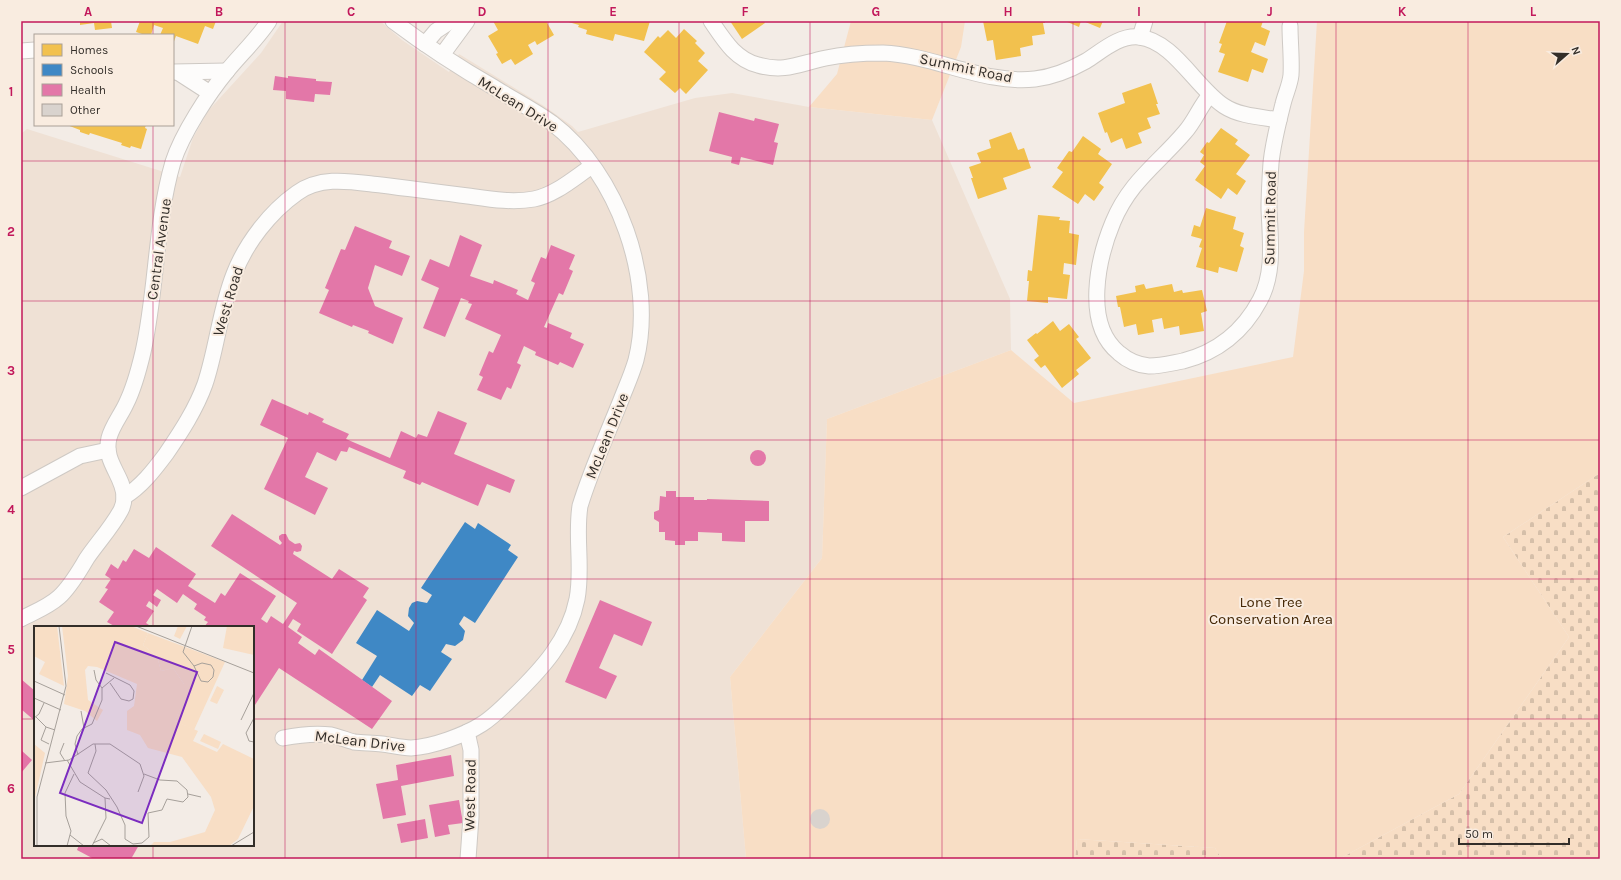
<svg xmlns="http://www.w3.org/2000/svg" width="1621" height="880" font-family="Karla,sans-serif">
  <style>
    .built { fill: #efe1d5; fill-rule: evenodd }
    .cemetery { fill: url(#cemetery-stones) }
    .park { fill: #f8dec5 }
    .homes { fill: #f2c14e }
    .schools { fill: #3f88c5 }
    .health { fill: #e377a8 }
    .building { fill: #d9d3ce }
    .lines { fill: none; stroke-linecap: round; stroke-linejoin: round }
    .street-casing { stroke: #cec9c4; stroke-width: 17 }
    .street { stroke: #fdfcfb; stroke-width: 15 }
    .grid { fill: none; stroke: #c2185b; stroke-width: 1; stroke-opacity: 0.55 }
    .labels { text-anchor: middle; stroke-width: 4; stroke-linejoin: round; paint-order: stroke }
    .street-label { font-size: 15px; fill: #332e29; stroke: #f9ece0 }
    .park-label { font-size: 15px; fill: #452806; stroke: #f9ece0 }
    .inset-road { fill: none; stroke: #a6a09a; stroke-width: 1 }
    .view { fill: #7b2cbf; fill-opacity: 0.15; stroke: #7b2cbf; stroke-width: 2 }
    .inset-edge { fill: none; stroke: #332e29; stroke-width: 2 }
    .neatline { fill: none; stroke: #c2185b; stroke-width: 1.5 }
    .grid-label { font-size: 13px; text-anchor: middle; font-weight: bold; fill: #c2185b }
  </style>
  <defs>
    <pattern id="cemetery-stones" width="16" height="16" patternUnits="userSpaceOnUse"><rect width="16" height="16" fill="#f8dec5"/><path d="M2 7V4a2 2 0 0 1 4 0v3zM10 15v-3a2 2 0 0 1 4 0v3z" fill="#d5bfa9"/></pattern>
  </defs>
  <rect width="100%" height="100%" fill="#f3ece6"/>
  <!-- built -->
  <path class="built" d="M283,21H380L402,40L449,72L459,54L544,106L572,126L578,132L695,98L732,93L809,107L932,120L1010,299L1011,350L827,419L822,558L730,677L746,859H21V134L27,129L180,177L193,138L208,111L261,53ZM35,627H253V845H35Z"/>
  <!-- cemetery -->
  <g class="cemetery">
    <polygon points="1600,473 1600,859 1339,859 1459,794 1569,637 1503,537"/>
    <polygon points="1077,839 1215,848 1222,859 1075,859"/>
  </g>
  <!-- park -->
  <g class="park">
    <polygon points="851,21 965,21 961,47 932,120 809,107 837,74"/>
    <polygon points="1317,21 1600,21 1600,473 1503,537 1569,637 1459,794 1339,859 1222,859 1215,848 1077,839 1075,859 746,859 730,677 822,558 827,419 1011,350 1074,403 1293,357 1304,271 1304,232"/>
  </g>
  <!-- homes -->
  <g class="homes">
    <polygon points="80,21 111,21 112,28 95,30 94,23 80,25"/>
    <polygon points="140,21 216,21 213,29 205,26 198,44 176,36 173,44 173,35 160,35 163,28 154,25 151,35 145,35 136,32"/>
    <polygon points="493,21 546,21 554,35 537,45 535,41 528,45 533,54 515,65 511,59 502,64 496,54 498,53 488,36 498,30"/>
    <polygon points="565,21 650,21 644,41 615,34 613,41 586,34 587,30 578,27 579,25"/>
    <polygon points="730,21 764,21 765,23 742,39"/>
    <polygon points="983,21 1045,21 1045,23 1043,23 1045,34 1032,36 1033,45 1020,48 1021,56 996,60 993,40 987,41"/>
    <polygon points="1065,21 1081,21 1079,27"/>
    <polygon points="1083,21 1103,21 1100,28"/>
    <polygon points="1227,21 1263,21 1261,27 1270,31 1265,46 1255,42 1251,52 1268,59 1263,73 1252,69 1248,82 1218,72 1225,54 1219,52 1222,44 1219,43"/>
    <polygon points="684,29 697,41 695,43 705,53 698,61 708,70 686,94 680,88 675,93 659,79 666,72 644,52 658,36 660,38 668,30 676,38"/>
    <polygon points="1151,83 1158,104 1156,104 1160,114 1147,118 1151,128 1138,133 1142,143 1126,149 1122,138 1111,143 1107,132 1105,133 1098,113 1125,103 1122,93"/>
    <polygon points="67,125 146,125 145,128 147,129 141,149 131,146 130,148 121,145 122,143 90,133 89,135 80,132 80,130"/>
    <polygon points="1221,128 1238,140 1235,144 1250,155 1236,174 1246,181 1237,195 1228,188 1221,199 1195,180 1205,166 1200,162 1204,155 1200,152 1207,142 1209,143"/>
    <polygon points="1011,132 1018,150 1024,148 1031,168 1003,178 1007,189 978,199 971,178 973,178 969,167 981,163 977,153 991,148 989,140"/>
    <polygon points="1083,136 1101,149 1098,154 1112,164 1099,183 1104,187 1094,201 1085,194 1078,204 1052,187 1063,172 1057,168 1069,151 1072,152"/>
    <polygon points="1206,208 1236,217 1233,229 1244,233 1240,246 1244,248 1237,272 1219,267 1218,273 1196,267 1202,248 1199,247 1202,239 1191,236 1194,225 1200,227"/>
    <polygon points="1038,215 1060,217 1059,220 1070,221 1069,233 1079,235 1076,265 1064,263 1063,274 1070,275 1067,299 1048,297 1048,303 1027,301 1029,281 1027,281 1028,270 1032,271"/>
    <polygon points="1144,284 1146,289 1172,284 1174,292 1182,290 1183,293 1202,290 1207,311 1201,313 1204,331 1180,335 1179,326 1164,329 1162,318 1152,320 1154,332 1138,335 1136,324 1124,327 1120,307 1118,307 1116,296 1136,292 1135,286"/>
    <polygon points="1053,321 1060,331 1069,324 1079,337 1076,339 1091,358 1076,370 1079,374 1062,388 1045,365 1041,368 1034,360 1039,356 1027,340 1036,333 1037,334"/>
  </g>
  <!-- schools -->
  <polygon class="schools" points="465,522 475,529 478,523 511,545 508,550 518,557 475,623 464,616 459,624 465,631 463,640 455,646 446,644 441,652 452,659 430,691 420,685 412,696 380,675 372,687 362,680 377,656 356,643 377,610 409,631 414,623 408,616 409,608 412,603 417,601 427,603 432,595 421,588"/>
  <!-- health -->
  <g class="health">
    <polygon points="275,76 288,78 288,76 316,79 316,81 332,82 330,95 315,94 314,102 286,99 286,91 273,90"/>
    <polygon points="719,112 754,121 755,118 779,124 774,142 778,143 773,165 741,157 739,165 731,163 732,157 709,151"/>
    <polygon points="355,226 392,241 389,248 410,256 402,276 375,265 368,288 375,306 403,318 393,344 368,333 369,331 353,325 352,327 319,313 329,290 325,288 341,249 345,250"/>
    <polygon points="460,235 482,245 470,276 493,284 494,280 518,290 516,294 528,300 535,283 531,281 541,257 546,259 551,245 575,255 569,269 573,271 563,295 559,293 544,327 547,328 548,323 572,333 570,338 584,344 573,368 560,362 558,365 535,355 536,352 524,346 517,363 521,365 511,389 507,387 501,400 477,390 483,377 479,375 489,351 493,353 501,335 465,319 472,304 468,303 469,301 461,298 445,337 423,328 439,288 421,280 430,259 449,267"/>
    <polygon points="272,399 308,415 309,412 324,419 322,422 349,434 346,439 390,458 401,431 416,438 418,434 427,437 438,411 467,423 454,454 515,480 510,493 487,484 478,506 422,482 420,485 403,478 406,471 349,447 347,452 341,451 336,461 317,452 305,477 328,488 315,515 264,489 288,438 260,425"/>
    <circle cx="758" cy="458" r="8"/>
    <polygon points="666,491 676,491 676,497 694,497 694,500 707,500 707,499 769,501 769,521 745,521 745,542 722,541 722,533 698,532 698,541 685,541 685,545 675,545 675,541 665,540 665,532 659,532 659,522 654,519 654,512 659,510 660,496 666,497"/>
    <polygon points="232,514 280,545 282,543 279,539 279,536 282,534 286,534 289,540 295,544 300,543 302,546 301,551 297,552 294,551 293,554 332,579 339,569 369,588 363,597 367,600 332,654 297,631 301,624 293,619 288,627 302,637 298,643 315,655 319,649 392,701 372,729 279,668 253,708 253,627 204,627 208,622 204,620 206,617 194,609 197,604 183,594 177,603 157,589 153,595 161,600 157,607 149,601 146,606 154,611 146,623 152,627 116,627 107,622 114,612 99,602 108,589 105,588 111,579 105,575 111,564 118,569 123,560 126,562 134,549 149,558 156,547 196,574 188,586 215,603 221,593 225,596 240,573 276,596 261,619 267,623 271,616 283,624 297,603 211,546"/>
    <polygon points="600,600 652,622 642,646 614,634 599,668 617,676 606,699 565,682"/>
    <polygon points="21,679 35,691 35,721 21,709"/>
    <polygon points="21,750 32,760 21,773"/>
    <polygon points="451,755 454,776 401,786 406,815 383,819 376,784 398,780 396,765"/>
    <polygon points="459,800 463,823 448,825 450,834 435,837 429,805"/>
    <polygon points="425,819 428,838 401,843 397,824"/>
    <polygon points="79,845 139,845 131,859 94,859 77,850"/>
  </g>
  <!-- building -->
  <circle class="building" cx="820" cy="819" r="10"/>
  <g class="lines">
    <defs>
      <g id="street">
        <path d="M711,21C724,40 735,59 758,65C785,73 801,63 826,58C844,54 864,53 883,53C934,55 985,85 1035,79C1053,77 1070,70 1086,61C1102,51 1119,35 1139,37C1174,41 1196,88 1224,106C1239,116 1261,117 1279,120"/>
        <polyline points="1140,37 1145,21"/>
        <polyline points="425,44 436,31 451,21"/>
        <polyline points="21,51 35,50"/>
        <polyline points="442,55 467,21"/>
        <polyline points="173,72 227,71"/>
        <polyline points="179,73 210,93"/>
        <path d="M1210,95C1200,106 1195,121 1185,132C1158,164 1130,181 1113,222C1098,258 1083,324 1119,353C1127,360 1138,365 1149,366C1161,366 1172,363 1183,361C1218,352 1243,332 1260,300C1275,272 1270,239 1269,208C1269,193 1270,178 1271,163C1273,143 1278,124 1283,104C1285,95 1290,85 1291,75C1292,60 1290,42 1290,26"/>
        <polyline points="21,488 80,456 108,450"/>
        <path d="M124,497C141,487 154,470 166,454C181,432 196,409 205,384C217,348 220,309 234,274C246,243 270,212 297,193C322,175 353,182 381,185C410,189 439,192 468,196C489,199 512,203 534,199C555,195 574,178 592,166"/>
        <path d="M21,619C34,612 48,607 59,597C71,586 79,571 87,558C98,542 112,527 121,510C123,506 124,501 124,497C124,476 103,462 109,438C112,426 121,415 126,404C134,388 139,369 143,352C157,290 155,224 173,162C182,134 208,94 227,71C241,54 257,39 269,21"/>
        <polyline points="467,732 471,750 471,817 468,859"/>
        <path d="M283,738C298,735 316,733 331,735C339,737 347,740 354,742C363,743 373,743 382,744C391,745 401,748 411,748C432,747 465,735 482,724C493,717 503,707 512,698C541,670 569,640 577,599C583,568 575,537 580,506C591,470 607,435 621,400C626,387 632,374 636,360C656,281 618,173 552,123C534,110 514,100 495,88C460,68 425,45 393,21"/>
      </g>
    </defs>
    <!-- street casing -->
    <use href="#street" class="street-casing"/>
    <!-- street -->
    <use href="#street" class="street"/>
  </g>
  <!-- grid -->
  <path class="grid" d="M153,21V35M285,21V859M416,21V859M548,21V859M679,21V859M810,21V859M942,21V859M1073,21V859M1205,21V859M1336,21V859M1468,21V859M153,125V627M21,161H1600M21,301H1600M21,440H1600M21,579H1600M21,719H35M253,719H1600M153,845V859"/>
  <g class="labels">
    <!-- street labels -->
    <g class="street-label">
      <text transform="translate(966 68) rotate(12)" y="5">Summit Road</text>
      <text transform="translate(518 104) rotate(32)" y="5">McLean Drive</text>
      <text transform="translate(1270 218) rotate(-89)" y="5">Summit Road</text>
      <text transform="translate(159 249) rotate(-82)" y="5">Central Avenue</text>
      <text transform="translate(228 301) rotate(-73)" y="5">West Road</text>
      <text transform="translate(607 436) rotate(-68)" y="5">McLean Drive</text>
      <text transform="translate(360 741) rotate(7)" y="5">McLean Drive</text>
      <text transform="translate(470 795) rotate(-89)" y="5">West Road</text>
    </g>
    <!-- park labels -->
    <g class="park-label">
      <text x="1271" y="607">Lone Tree<tspan x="1271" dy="17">Conservation Area</tspan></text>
    </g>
  </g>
  <!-- overview -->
  <g transform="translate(34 626)">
    <rect width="220" height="220" fill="#f3ece6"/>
    <path d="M114,7L191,36L160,104L141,95L146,82L150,58L139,42L127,45L123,30L109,19Z" fill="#f8dec5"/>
    <path d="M0,0H23L30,60L5,48L11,36L0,30ZM28,0H97L114,7L109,19L123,30L127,45L139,42L150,58L153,81L146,83L141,95L164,105L159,115L183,126L189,118L220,133V180L204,213L195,220H116L120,216H136L171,206L181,184L177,171L148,131L114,122L106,109L93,104V85L100,80L103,58L63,41L54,40L51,44L54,74L69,84L63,95L51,85L30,78L34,50ZM144,0H153L146,13L140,10ZM193,0H220V29L189,22ZM183,60L190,64L183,78L176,75ZM170,108L187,116L184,123L166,115ZM0,118L11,127L1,172V220Z" fill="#f8dec5"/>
    <path class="inset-road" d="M102,0L220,47M158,0L149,26L160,40L167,55L174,56L179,51L180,44L177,39L168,37L160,40M60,44L62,54L68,62M72,47L96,59L100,65L99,73L95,75L87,73L76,57M0,55L31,69M0,72L27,84M47,85L50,102M2,91L12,101L21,104M0,92L5,88L10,77M220,92L212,107L215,115L220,116M207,94L220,67M12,101L7,114L15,118M30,117L26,127L31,135M61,118L62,125L54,147L72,164L83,181L91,199V213L99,218L108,217L115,211L114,187L128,184L133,173L149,176L154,171L153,164L143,155L126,154L110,148M44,129L41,118L43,110L48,103L58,98L68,74V62L80,52M33,134L46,156L71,172L76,173M11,137L35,134L59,118H76L106,138L110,150L104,166M154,168L167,171M36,209L50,220M59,217L68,213L77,220M3,220V171L32,60L25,0M33,220L37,205L32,190L31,167L40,148M58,220L72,192L71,172M197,220L220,206"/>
    <path class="view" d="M81,16L163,46L108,197L26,167Z"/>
    <rect width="220" height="220" class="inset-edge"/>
  </g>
  <!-- border -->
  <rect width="1621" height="880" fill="none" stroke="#f9ece0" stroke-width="44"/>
  <!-- legend -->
  <rect x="34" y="34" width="140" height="92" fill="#f9ece0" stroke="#aaa097"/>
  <rect x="42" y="44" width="20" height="12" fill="#f2c14e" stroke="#aaa097"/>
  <text x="70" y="54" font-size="12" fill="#332e29">Homes</text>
  <rect x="42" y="64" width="20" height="12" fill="#3f88c5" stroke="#aaa097"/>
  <text x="70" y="74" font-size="12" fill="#332e29">Schools</text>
  <rect x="42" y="84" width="20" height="12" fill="#e377a8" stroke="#aaa097"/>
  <text x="70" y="94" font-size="12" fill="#332e29">Health</text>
  <rect x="42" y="104" width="20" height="12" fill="#d9d3ce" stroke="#aaa097"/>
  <text x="70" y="114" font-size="12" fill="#332e29">Other</text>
  <!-- north arrow -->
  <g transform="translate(1567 54) rotate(70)" stroke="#f9ece0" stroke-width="3" paint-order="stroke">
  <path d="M0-3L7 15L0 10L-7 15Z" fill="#332e29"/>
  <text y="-6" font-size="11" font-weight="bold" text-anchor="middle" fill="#332e29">N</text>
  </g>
  <!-- scale -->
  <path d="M1459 838v6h110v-6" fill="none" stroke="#332e29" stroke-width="2"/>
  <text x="1465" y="838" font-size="12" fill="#332e29" stroke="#f9ece0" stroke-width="3" paint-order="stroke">50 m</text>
  <rect x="22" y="22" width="1577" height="836" class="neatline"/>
  <g class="grid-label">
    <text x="88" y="16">A</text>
    <text x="219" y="16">B</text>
    <text x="351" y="16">C</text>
    <text x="482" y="16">D</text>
    <text x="613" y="16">E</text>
    <text x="745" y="16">F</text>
    <text x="876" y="16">G</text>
    <text x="1008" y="16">H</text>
    <text x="1139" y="16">I</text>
    <text x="1270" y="16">J</text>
    <text x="1402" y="16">K</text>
    <text x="1533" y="16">L</text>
    <text x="11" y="96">1</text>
    <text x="11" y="236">2</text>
    <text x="11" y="375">3</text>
    <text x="11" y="514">4</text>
    <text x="11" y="654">5</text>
    <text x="11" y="793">6</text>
  </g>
</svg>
